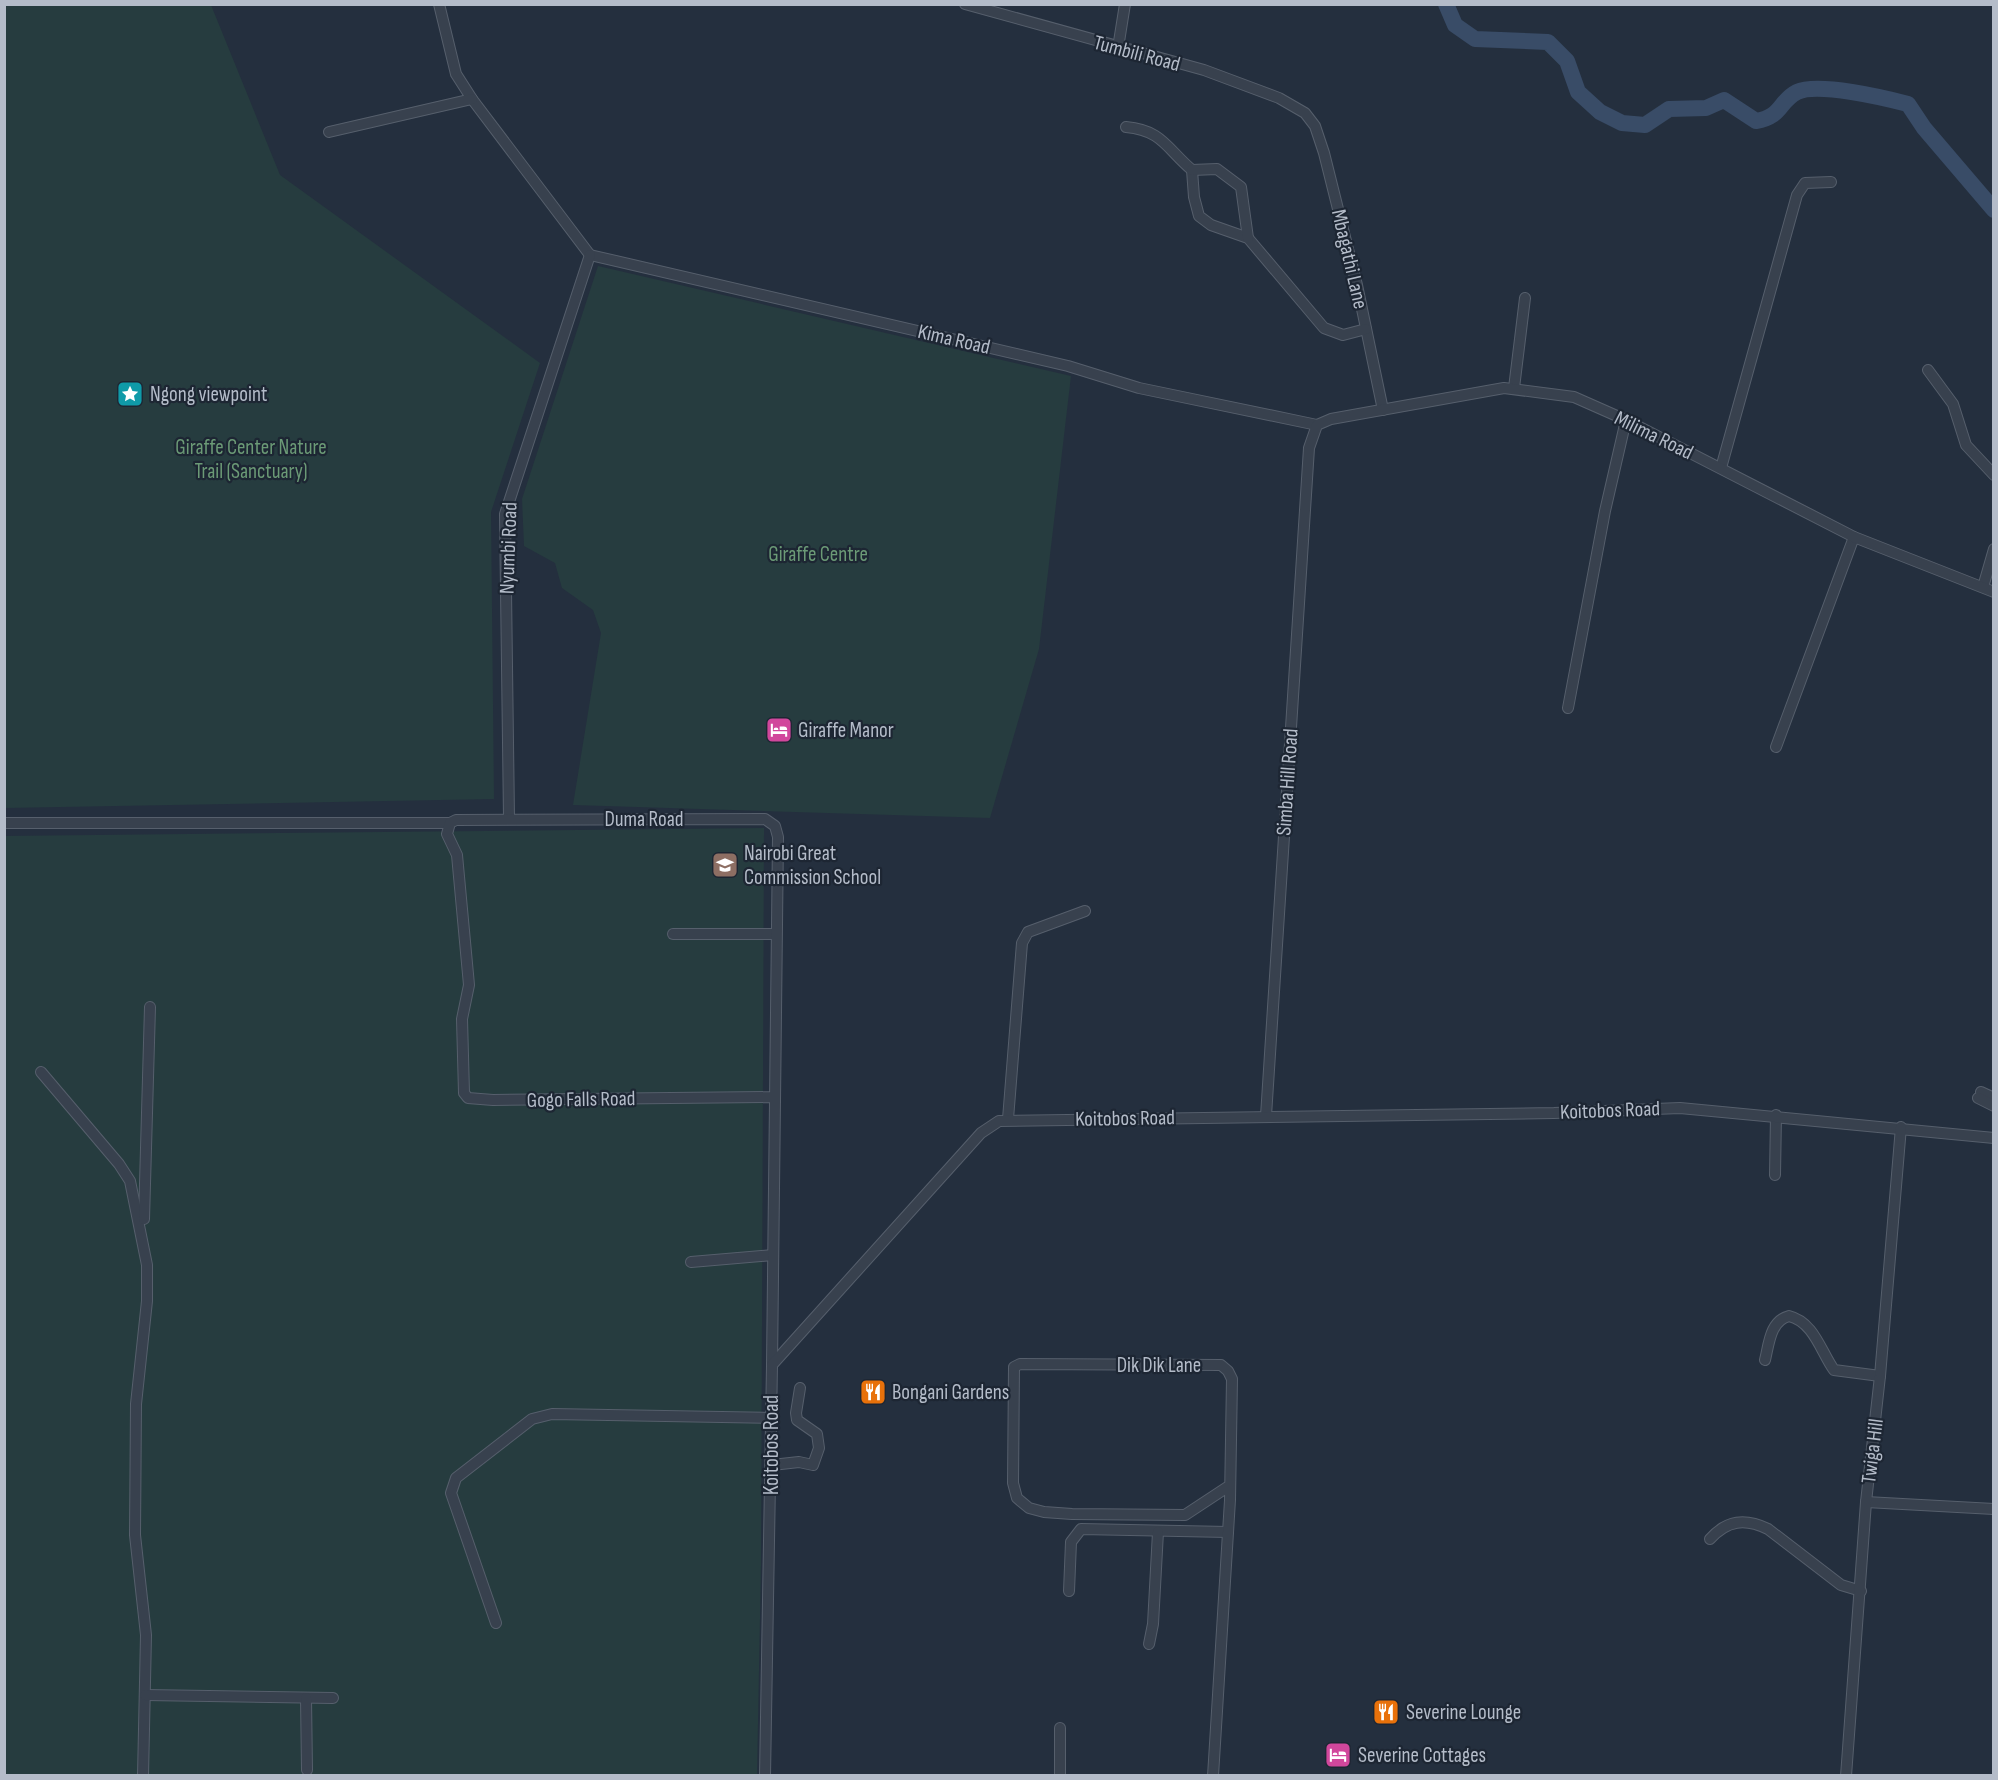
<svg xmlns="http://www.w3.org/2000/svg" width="1998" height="1780" font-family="'Sofia Sans Condensed',sans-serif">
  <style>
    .green { fill: #263c3f }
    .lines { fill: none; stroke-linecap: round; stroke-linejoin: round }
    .river { stroke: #394c67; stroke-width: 16 }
    .minor-casing { stroke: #565f6c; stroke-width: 12 }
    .minor { stroke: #38414e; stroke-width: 10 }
    .labels { text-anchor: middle; stroke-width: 4.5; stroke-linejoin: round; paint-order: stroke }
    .street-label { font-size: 21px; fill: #b4bcc9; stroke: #1d2633 }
    .poi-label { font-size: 21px; fill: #b4bcc9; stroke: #1d2633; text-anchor: start }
    .park-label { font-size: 21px; fill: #6b9a76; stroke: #1d2633 }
  </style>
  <rect width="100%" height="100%" fill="#242f3e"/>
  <!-- green -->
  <g class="green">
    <polygon points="4,5 211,5 280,175 540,363 491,512 494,799 5,808"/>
    <polygon points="598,266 1071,376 1039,649 990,818 573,805 601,633 593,610 562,588 555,563 524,546 522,499"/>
    <polygon points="764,828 761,1565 757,1775 5,1775 4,836"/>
  </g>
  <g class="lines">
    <!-- river -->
    <path class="river" d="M1446,4L1455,25L1475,39L1548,42L1567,61L1578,92L1600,112L1622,123L1645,125L1669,109L1706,108L1724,100L1756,121C1782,117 1779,101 1797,92C1818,82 1885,98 1908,104L1924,128L1994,210"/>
    <defs>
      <g id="minor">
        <polyline points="439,4 456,74 472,99 590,255"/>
        <polyline points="965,4 1204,70 1279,98 1305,113 1315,126 1324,153 1357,285 1383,410"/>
        <polyline points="1118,48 1125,4"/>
        <path d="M1126,127C1162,130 1167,149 1192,170L1194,197L1199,216L1211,225L1248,238L1324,328L1343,335L1366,329"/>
        <polyline points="329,132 472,99"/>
        <polyline points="1192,170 1217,169 1241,187 1248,238"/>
        <polyline points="590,255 1068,366 1139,388 1317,425"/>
        <polyline points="1928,370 1953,404 1966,445 1994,475"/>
        <polyline points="1514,388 1525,298"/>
        <polyline points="1721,468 1797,195 1805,183 1831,182"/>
        <polyline points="1983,587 1994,549"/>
        <polyline points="1568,708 1605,511 1626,420"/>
        <polyline points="1776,747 1854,537"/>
        <polyline points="509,818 505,514 590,255"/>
        <polyline points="4,823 450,823"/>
        <polyline points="673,934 776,934"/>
        <polyline points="41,1072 119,1164 130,1181 147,1265 147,1301 136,1404 135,1535 146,1635 143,1776"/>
        <polyline points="1981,1092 1994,1098"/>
        <polyline points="1978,1098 1994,1106"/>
        <polyline points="1266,1116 1309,448 1317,425 1331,419 1504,388 1574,397 1626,420 1854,537 1994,592"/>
        <polyline points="1008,1119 1022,943 1028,932 1085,911"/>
        <polyline points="1775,1175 1776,1115"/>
        <polyline points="144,1219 150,1007"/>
        <polyline points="691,1262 773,1255"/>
        <path d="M1765,1360C1769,1344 1770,1321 1789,1316C1814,1322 1821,1352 1834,1370L1880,1376"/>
        <path d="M772,1365C773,1189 775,1013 778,837L775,826L765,819L456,820L450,823L447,834L457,855L469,985L462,1019L464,1093L468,1098L493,1100L775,1097"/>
        <polyline points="772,1465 799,1462 813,1465 819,1448 817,1434 797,1420 796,1413 800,1388"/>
        <polyline points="1866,1502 1994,1509"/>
        <path d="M1710,1539C1727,1520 1745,1518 1768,1529L1841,1585L1861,1591"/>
        <polyline points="1069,1591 1071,1542 1081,1529 1228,1532"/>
        <polyline points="496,1623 451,1493 456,1478 532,1419 552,1414 771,1418"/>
        <polyline points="1149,1644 1153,1624 1158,1532"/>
        <polyline points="145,1695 333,1698"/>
        <polyline points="306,1698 307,1770"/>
        <polyline points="1060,1728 1060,1776"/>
        <polyline points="765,1776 772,1365 981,1133 999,1121 1554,1113 1680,1108 1994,1138"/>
        <polyline points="1213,1776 1230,1500 1232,1379 1228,1371 1221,1365 1020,1364 1014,1367 1013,1483 1017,1498 1029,1508 1044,1512 1072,1514 1185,1515 1229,1486"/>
        <polyline points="1846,1776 1866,1502 1880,1376 1901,1127"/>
      </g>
    </defs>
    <!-- minor casing -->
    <use href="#minor" class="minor-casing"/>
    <!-- minor -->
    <use href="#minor" class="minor"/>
  </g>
  <!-- icons -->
  <defs>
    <symbol id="sight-square" viewBox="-11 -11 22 22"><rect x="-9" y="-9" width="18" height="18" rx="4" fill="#0f9aa8" stroke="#1d2633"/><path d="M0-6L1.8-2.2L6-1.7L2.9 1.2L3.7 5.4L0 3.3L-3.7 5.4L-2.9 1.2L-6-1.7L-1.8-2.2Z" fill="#fff"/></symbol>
    <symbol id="hotel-square" viewBox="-11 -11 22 22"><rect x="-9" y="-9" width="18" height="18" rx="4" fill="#d1479c" stroke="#1d2633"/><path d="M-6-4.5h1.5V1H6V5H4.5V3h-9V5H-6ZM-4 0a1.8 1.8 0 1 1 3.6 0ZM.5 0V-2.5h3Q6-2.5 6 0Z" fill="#fff"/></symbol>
    <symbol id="school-square" viewBox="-11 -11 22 22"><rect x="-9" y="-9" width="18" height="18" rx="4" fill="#8d6e63" stroke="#1d2633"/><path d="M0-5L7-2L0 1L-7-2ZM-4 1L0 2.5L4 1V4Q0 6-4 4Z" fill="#fff"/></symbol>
    <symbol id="restaurant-square" viewBox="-11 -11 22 22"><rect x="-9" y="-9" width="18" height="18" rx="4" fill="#e8710a" stroke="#1d2633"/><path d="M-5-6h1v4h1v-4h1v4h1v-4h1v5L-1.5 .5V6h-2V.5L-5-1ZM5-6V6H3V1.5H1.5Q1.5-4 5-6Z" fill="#fff"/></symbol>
  </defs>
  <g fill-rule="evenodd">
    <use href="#sight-square" x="115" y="379" width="30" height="30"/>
    <use href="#hotel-square" x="764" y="715" width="30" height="30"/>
    <use href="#school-square" x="710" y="850" width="30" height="30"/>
    <use href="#restaurant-square" x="858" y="1377" width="30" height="30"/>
    <use href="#restaurant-square" x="1371" y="1697" width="30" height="30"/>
    <use href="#hotel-square" x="1323" y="1740" width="30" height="30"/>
  </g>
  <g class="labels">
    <!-- street labels -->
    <g class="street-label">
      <text transform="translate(1137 53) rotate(15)" y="7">Tumbili Road</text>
      <text transform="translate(1350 259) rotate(77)" y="7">Mbagathi Lane</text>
      <text transform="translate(954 339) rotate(13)" y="7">Kima Road</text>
      <text transform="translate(1654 435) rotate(26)" y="7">Milima Road</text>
      <text transform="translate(508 548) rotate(-88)" y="7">Nyumbi Road</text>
      <text transform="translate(1287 782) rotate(-86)" y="7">Simba Hill Road</text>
      <text x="644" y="826">Duma Road</text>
      <text transform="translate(581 1099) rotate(-1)" y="7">Gogo Falls Road</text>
      <text transform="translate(1610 1110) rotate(-2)" y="7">Koitobos Road</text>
      <text transform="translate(1125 1118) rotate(-1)" y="7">Koitobos Road</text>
      <text x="1159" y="1372">Dik Dik Lane</text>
      <text transform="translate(771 1445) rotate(-90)" y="7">Koitobos Road</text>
      <text transform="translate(1872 1451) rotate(-83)" y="7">Twiga Hill</text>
    </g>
    <!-- poi labels -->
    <g class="poi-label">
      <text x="150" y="401">Ngong viewpoint</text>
      <text x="798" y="737">Giraffe Manor</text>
      <text x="744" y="860">Nairobi Great<tspan x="744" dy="24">Commission School</tspan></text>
      <text x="892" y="1399">Bongani Gardens</text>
      <text x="1406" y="1719">Severine Lounge</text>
      <text x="1358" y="1762">Severine Cottages</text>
    </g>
    <!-- park labels -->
    <g class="park-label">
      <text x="251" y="454">Giraffe Center Nature<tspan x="251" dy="24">Trail (Sanctuary)</tspan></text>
      <text x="818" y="561">Giraffe Centre</text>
    </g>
  </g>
  <!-- border -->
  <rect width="1998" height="1780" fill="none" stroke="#b4bcc9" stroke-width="12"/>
</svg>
